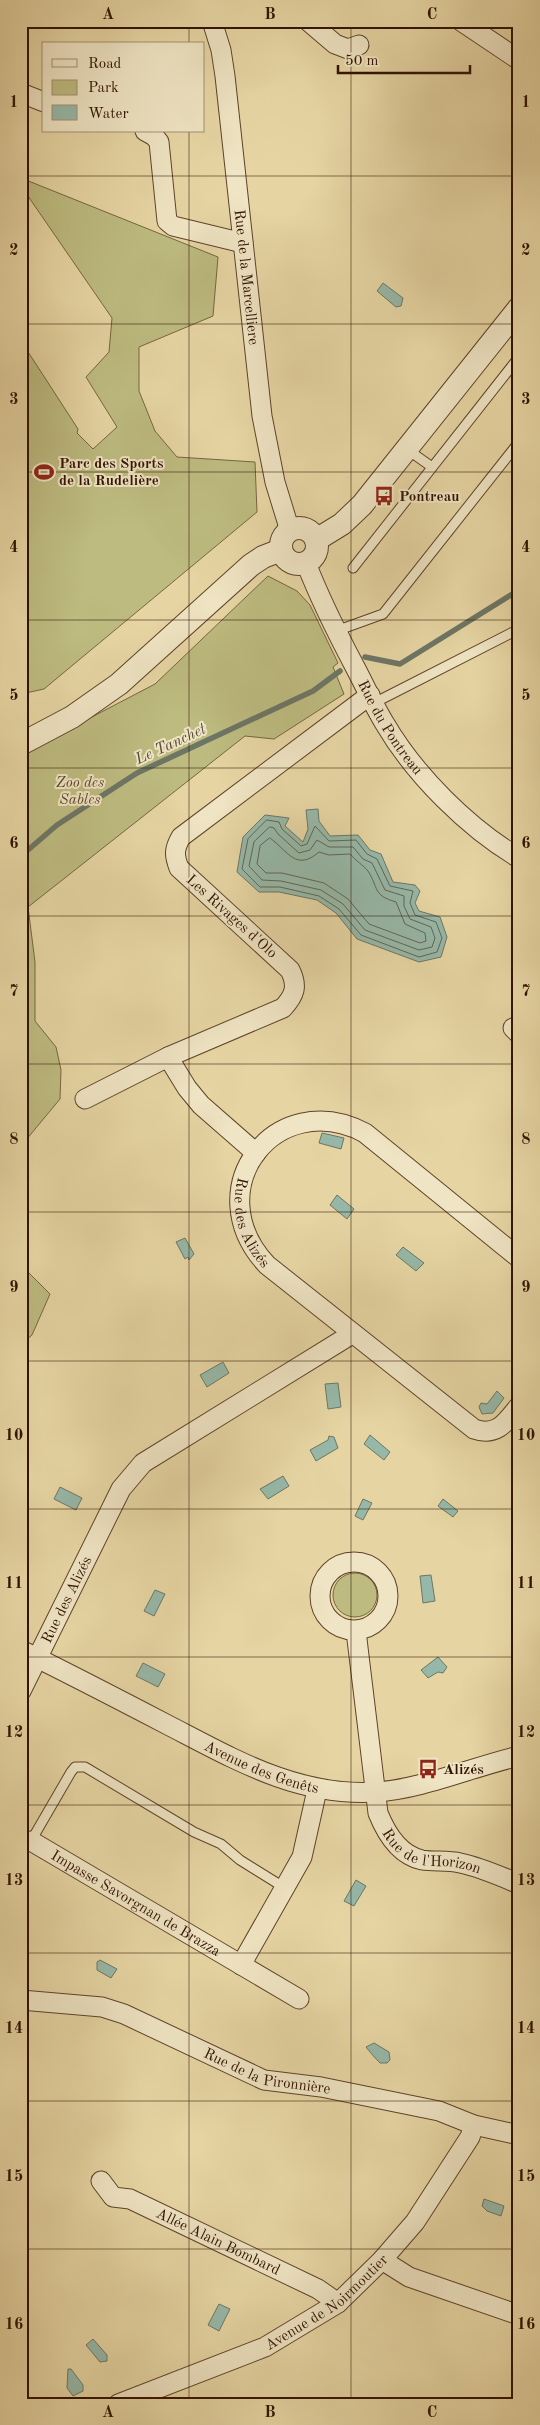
<svg xmlns="http://www.w3.org/2000/svg" width="540" height="2425" font-family="'Old Standard TT',serif">
  <style>
    .green { fill: #bdbb80; stroke: #766640 }
    .water { fill: #96b8a8; stroke: #6d7665 }
    .lines { fill: none; stroke-linecap: round; stroke-linejoin: round }
    .shore { stroke: #636554; stroke-width: 1 }
    .stream { stroke: #6d7665; stroke-width: 5.5 }
    .service-casing { stroke: #5e4329; stroke-width: 11 }
    .minor-casing { stroke: #5e4329; stroke-width: 21 }
    .tertiary-casing { stroke: #5e4329; stroke-width: 24 }
    .service { stroke: #efe4c3; stroke-width: 9 }
    .minor { stroke: #efe4c3; stroke-width: 19 }
    .tertiary { stroke: #efe4c3; stroke-width: 22 }
    .grid { fill: none; stroke: #301200; stroke-width: 1; stroke-opacity: 0.55 }
    .labels { text-anchor: middle; stroke-width: 4; stroke-linejoin: round; paint-order: stroke }
    .street-label { font-size: 15px; fill: #301200; stroke: #efe4c3 }
    .poi-label { font-size: 15px; font-weight: bold; fill: #301200; stroke: #efe4c3; text-anchor: start }
    .park-label { font-size: 15px; font-style: italic; fill: #5a4526; stroke: #efe4c3 }
    .water-label { font-size: 16px; font-style: italic; fill: #544c3b; stroke: #efe4c3 }
    .neatline { fill: none; stroke: #301200; stroke-width: 2 }
    .grid-label { font-size: 16px; text-anchor: middle; font-weight: bold; fill: #301200 }
  </style>
  <rect width="100%" height="100%" fill="#e6d5a3"/>
  <filter id="stains"><feTurbulence type="fractalNoise" baseFrequency=".004" numOctaves="4"/><feColorMatrix values="0 0 0 0 .2 0 0 0 0 .09 0 0 0 0 .02 0 0 0 .5 -.17"/></filter>
  <radialGradient id="worn" r=".72"><stop offset=".6" stop-color="#630" stop-opacity="0"/><stop offset="1" stop-color="#630" stop-opacity=".3"/></radialGradient>
  <!-- green -->
  <g class="green">
    <polygon points="21,178 218,257 213,316 139,347 139,391 155,431 177,457 255,462 257,512 44,689 21,694 21,341 78,429 77,433 93,449 117,427 86,377 109,352 112,318 21,186"/>
    <polygon points="268,576 297,591 310,605 338,663 333,667 344,694 274,739 245,736 28,907 35,962 35,1021 56,1047 61,1070 60,1099 21,1146 21,754 155,684"/>
    <polygon points="21,1265 50,1294 32,1335 21,1345"/>
    <circle cx="355" cy="1595" r="22"/>
  </g>
  <!-- water -->
  <g class="water">
    <polygon points="383,283 403,298 401,306 396,307 377,291"/>
    <polygon points="318,809 319,821 330,836 358,835 370,850 381,854 393,882 415,885 420,891 415,903 419,911 440,917 447,937 441,957 419,962 357,939 336,913 317,900 279,892 259,892 237,872 243,837 265,815 289,818 285,826 303,842 308,829 306,810"/>
    <polygon points="322,1133 344,1138 341,1149 319,1143"/>
    <polygon points="337,1195 354,1209 347,1219 330,1205"/>
    <polygon points="185,1238 194,1254 189,1260 188,1257 185,1259 176,1242"/>
    <polygon points="403,1247 424,1263 416,1271 396,1255"/>
    <polygon points="223,1362 229,1373 207,1387 200,1375"/>
    <polygon points="338,1383 341,1407 328,1409 325,1384"/>
    <polygon points="497,1391 504,1398 493,1413 482,1414 479,1407 481,1403 487,1404"/>
    <polygon points="370,1435 390,1452 384,1460 364,1444"/>
    <polygon points="329,1436 334,1437 338,1448 316,1461 310,1450 328,1440"/>
    <polygon points="283,1476 289,1486 268,1499 260,1489"/>
    <polygon points="60,1487 82,1498 76,1510 54,1499"/>
    <polygon points="363,1499 372,1503 363,1520 355,1516"/>
    <polygon points="443,1499 458,1511 453,1517 438,1506"/>
    <polygon points="431,1575 435,1601 423,1603 420,1576"/>
    <polygon points="155,1590 165,1594 154,1616 144,1611"/>
    <polygon points="438,1657 447,1667 443,1673 438,1672 428,1678 421,1670"/>
    <polygon points="143,1663 165,1674 158,1687 136,1676"/>
    <polygon points="356,1880 366,1886 354,1906 344,1901"/>
    <polygon points="100,1960 117,1969 111,1978 97,1970 97,1962"/>
    <path d="M374,2043L389,2052L390,2060L387,2063H380C376,2059 368,2050 366,2047Z"/>
    <polygon points="484,2199 504,2206 501,2216 487,2211 482,2206"/>
    <polygon points="219,2304 230,2309 219,2331 208,2325"/>
    <polygon points="93,2339 107,2355 107,2361 100,2362 86,2345"/>
    <polygon points="68,2369 71,2369 83,2385 83,2391 73,2396 67,2388"/>
  </g>
  <g class="lines">
    <!-- shore -->
    <g class="shore">
      <polygon points="267,820 279,822 282,829 301,846 307,844 315,826 329,841 356,840 367,854 377,859 390,886 413,891 410,903 415,915 436,922 442,938 437,952 419,957 361,935 339,909 319,896 280,887 260,887 242,869 248,839"/>
      <polygon points="270,827 274,828 278,834 299,853 310,850 317,840 329,847 353,847 363,859 372,863 385,890 404,896 404,906 410,919 431,927 435,938 432,947 419,950 365,930 343,904 321,890 281,881 262,880 249,866 254,842"/>
      <path d="M270,838C288,851 296,872 319,852L329,855L350,854C355,860 364,866 368,871C379,888 372,895 396,902L405,924L425,933L426,941L420,943L369,924L348,899L324,883L282,873H266L257,864L260,846Z"/>
    </g>
    <!-- stream -->
    <g class="stream">
      <polyline points="365,657 400,664 519,590"/>
      <polyline points="21,856 57,825 137,773 313,691 340,671"/>
    </g>
    <defs>
      <g id="service">
        <polyline points="408,450 432,467"/>
        <polyline points="353,568 519,357"/>
        <polyline points="336,631 383,614 519,442"/>
        <polyline points="374,703 519,629"/>
        <polyline points="21,1853 31,1841 71,1772 75,1767 85,1767 194,1832 221,1844 240,1860 285,1888"/>
      </g>
      <g id="minor">
        <path id="s1" d="M212,21L221,50L225,76L262,416L275,482L290,531"/>
        <polyline points="308,21 335,44 348,49 359,45"/>
        <polyline points="461,21 519,60"/>
        <polyline points="21,93 44,102"/>
        <polyline points="145,131 154,136 159,142 167,221 173,226 243,243"/>
        <path id="s2" d="M306,563C320,599 337,633 355,667C365,686 374,706 385,724C415,775 468,828 519,858"/>
        <polyline points="513,1028 519,1034"/>
        <polyline points="168,1057 187,1088 201,1105 256,1153"/>
        <path d="M85,1099L168,1057L283,1008C295,995 298,986 290,970L179,868C174,855 174,849 181,837L370,695"/>
        <path id="s3" d="M519,1258L365,1133C276,1086 196,1189 267,1265L474,1429C497,1437 506,1422 519,1406"/>
        <circle cx="354" cy="1596" r="34"/>
        <path id="s4" d="M356,1631L378,1813C386,1833 399,1855 422,1860C434,1862 448,1860 460,1863C480,1867 500,1876 519,1884"/>
        <path id="s5" d="M21,1650C70,1674 118,1699 166,1724C234,1759 297,1797 376,1792C423,1789 472,1767 519,1756"/>
        <path id="s6" d="M21,1691L121,1489L143,1463L352,1334"/>
        <path id="s7" d="M31,1841L299,1999"/>
        <polyline points="241,1965 302,1857 317,1790"/>
        <path id="s8" d="M21,2000L102,2007L124,2014L264,2080L321,2087L439,2111L474,2125L519,2135"/>
        <path id="s9" d="M101,2181L113,2197L130,2199L318,2289L338,2303"/>
        <polyline points="382,2260 409,2277 519,2315"/>
        <path id="s10" d="M118,2404L265,2347L338,2303L382,2260L415,2222L470,2137L474,2125"/>
      </g>
      <g id="tertiary">
        <circle cx="299" cy="546" r="18"/>
        <polyline points="316,540 342,524 362,505 519,308"/>
        <polyline points="21,744 72,717 119,684 251,565 263,557 281,550"/>
      </g>
    </defs>
    <!-- service casing -->
    <use href="#service" class="service-casing"/>
    <!-- minor casing -->
    <use href="#minor" class="minor-casing"/>
    <!-- tertiary casing -->
    <use href="#tertiary" class="tertiary-casing"/>
    <!-- service -->
    <use href="#service" class="service"/>
    <!-- minor -->
    <use href="#minor" class="minor"/>
    <!-- tertiary -->
    <use href="#tertiary" class="tertiary"/>
  </g>
  <!-- grid -->
  <path class="grid" d="M189,21V44M351,21V2404M189,131V2404M21,176H519M21,324H519M21,472H519M21,620H519M21,768H519M21,916H519M21,1064H519M21,1212H519M21,1361H519M21,1509H519M21,1657H519M21,1805H519M21,1953H519M21,2101H519M21,2249H519"/>
  <!-- icons -->
  <defs>
    <symbol id="stadium-bare" viewBox="-9 -9 18 18"><path d="M0-5a6.5 5 0 1 0 0 10a6.5 5 0 1 0 0-10ZM-3.5-1.8h7v3.6h-7Z" fill="#8f2418" stroke="#efe4c3" stroke-width="2.5" paint-order="stroke"/></symbol>
    <symbol id="bus-bare" viewBox="-9 -9 18 18"><path d="M-5-6H5V4H4V6H2V4H-2V6H-4V4H-5ZM-3.5-4V0h7V-4ZM-3.5 1.2v1.5H-2V1.2ZM2 1.2v1.5H3.5V1.2Z" fill="#8f2418" stroke="#efe4c3" stroke-width="2.5" paint-order="stroke"/></symbol>
  </defs>
  <g fill-rule="evenodd">
    <use href="#stadium-bare" x="30" y="458" width="28" height="28"/>
    <use href="#bus-bare" x="370" y="482" width="28" height="28"/>
    <use href="#bus-bare" x="414" y="1755" width="28" height="28"/>
  </g>
  <g class="labels">
    <!-- street labels -->
    <g class="street-label">
      <text dy="5" stroke="none"><textPath href="#s1" startOffset="259">Rue de la Marcelliere</textPath></text>
      <text dy="5" stroke="none"><textPath href="#s2" startOffset="185">Rue du Pontreau</textPath></text>
      <text transform="translate(232 916) rotate(42)" y="5">Les Rivages d'Olo</text>
      <text dy="5" stroke="none"><textPath href="#s3" startOffset="395">Rue des Alizés</textPath></text>
      <text dy="5" stroke="none"><textPath href="#s6" startOffset="102">Rue des Alizés</textPath></text>
      <text dy="5" stroke="none"><textPath href="#s5" startOffset="268">Avenue des Genêts</textPath></text>
      <text dy="5" stroke="none"><textPath href="#s4" startOffset="256">Rue de l'Horizon</textPath></text>
      <text dy="5" stroke="none"><textPath href="#s7" startOffset="122">Impasse Savorgnan de Brazza</textPath></text>
      <text dy="5" stroke="none"><textPath href="#s8" startOffset="260">Rue de la Pironnière</textPath></text>
      <text dy="5" stroke="none"><textPath href="#s9" startOffset="135">Allée Alain Bombard</textPath></text>
      <text dy="5" stroke="none"><textPath href="#s10" startOffset="234">Avenue de Noirmoutier</textPath></text>
    </g>
    <!-- poi labels -->
    <g class="poi-label">
      <text x="59" y="468">Parc des Sports<tspan x="59" dy="17">de la Rudelière</tspan></text>
      <text x="399" y="501">Pontreau</text>
      <text x="443" y="1774">Alizés</text>
    </g>
    <!-- park labels -->
    <g class="park-label">
      <text x="80" y="787">Zoo des<tspan x="80" dy="17">Sables</tspan></text>
    </g>
    <!-- water labels -->
    <g class="water-label">
      <text transform="translate(170 743) rotate(-25)" y="6">Le Tanchet</text>
    </g>
  </g>
  <!-- margin -->
  <rect width="540" height="2425" fill="none" stroke="#e6d5a3" stroke-width="55"/>
  <!-- legend -->
  <rect x="42" y="42" width="162" height="90" fill="#efe4c3" stroke="#a39075"/>
  <rect x="52" y="59" width="25" height="8" fill="#efe4c3" stroke="#a39075"/>
  <text x="88" y="68" font-size="15" fill="#301200">Road</text>
  <rect x="52" y="80" width="25" height="15" fill="#bdbb80" stroke="#a39075"/>
  <text x="88" y="92" font-size="15" fill="#301200">Park</text>
  <rect x="52" y="105" width="25" height="15" fill="#96b8a8" stroke="#a39075"/>
  <text x="88" y="118" font-size="15" fill="#301200">Water</text>
  <!-- scale -->
  <path d="M338 65v8h132v-8" fill="none" stroke="#301200" stroke-width="2.5"/>
  <text x="345" y="65" font-size="15" fill="#301200" stroke="#efe4c3" stroke-width="4" paint-order="stroke">50 m</text>
  <rect x="28" y="28" width="484" height="2370" class="neatline"/>
  <g class="grid-label">
    <text x="108" y="19">A</text>
    <text x="270" y="19">B</text>
    <text x="432" y="19">C</text>
    <text x="14" y="107">1</text>
    <text x="526" y="107">1</text>
    <text x="14" y="255">2</text>
    <text x="526" y="255">2</text>
    <text x="14" y="404">3</text>
    <text x="526" y="404">3</text>
    <text x="14" y="552">4</text>
    <text x="526" y="552">4</text>
    <text x="14" y="700">5</text>
    <text x="526" y="700">5</text>
    <text x="14" y="848">6</text>
    <text x="526" y="848">6</text>
    <text x="14" y="996">7</text>
    <text x="526" y="996">7</text>
    <text x="14" y="1144">8</text>
    <text x="526" y="1144">8</text>
    <text x="14" y="1292">9</text>
    <text x="526" y="1292">9</text>
    <text x="14" y="1440">10</text>
    <text x="526" y="1440">10</text>
    <text x="14" y="1588">11</text>
    <text x="526" y="1588">11</text>
    <text x="14" y="1737">12</text>
    <text x="526" y="1737">12</text>
    <text x="14" y="1885">13</text>
    <text x="526" y="1885">13</text>
    <text x="14" y="2033">14</text>
    <text x="526" y="2033">14</text>
    <text x="14" y="2181">15</text>
    <text x="526" y="2181">15</text>
    <text x="14" y="2329">16</text>
    <text x="526" y="2329">16</text>
    <text x="108" y="2417">A</text>
    <text x="270" y="2417">B</text>
    <text x="432" y="2417">C</text>
  </g>
  <rect width="100%" height="100%" filter="url(#stains)"/>
  <rect width="100%" height="100%" fill="url(#worn)"/>
</svg>
